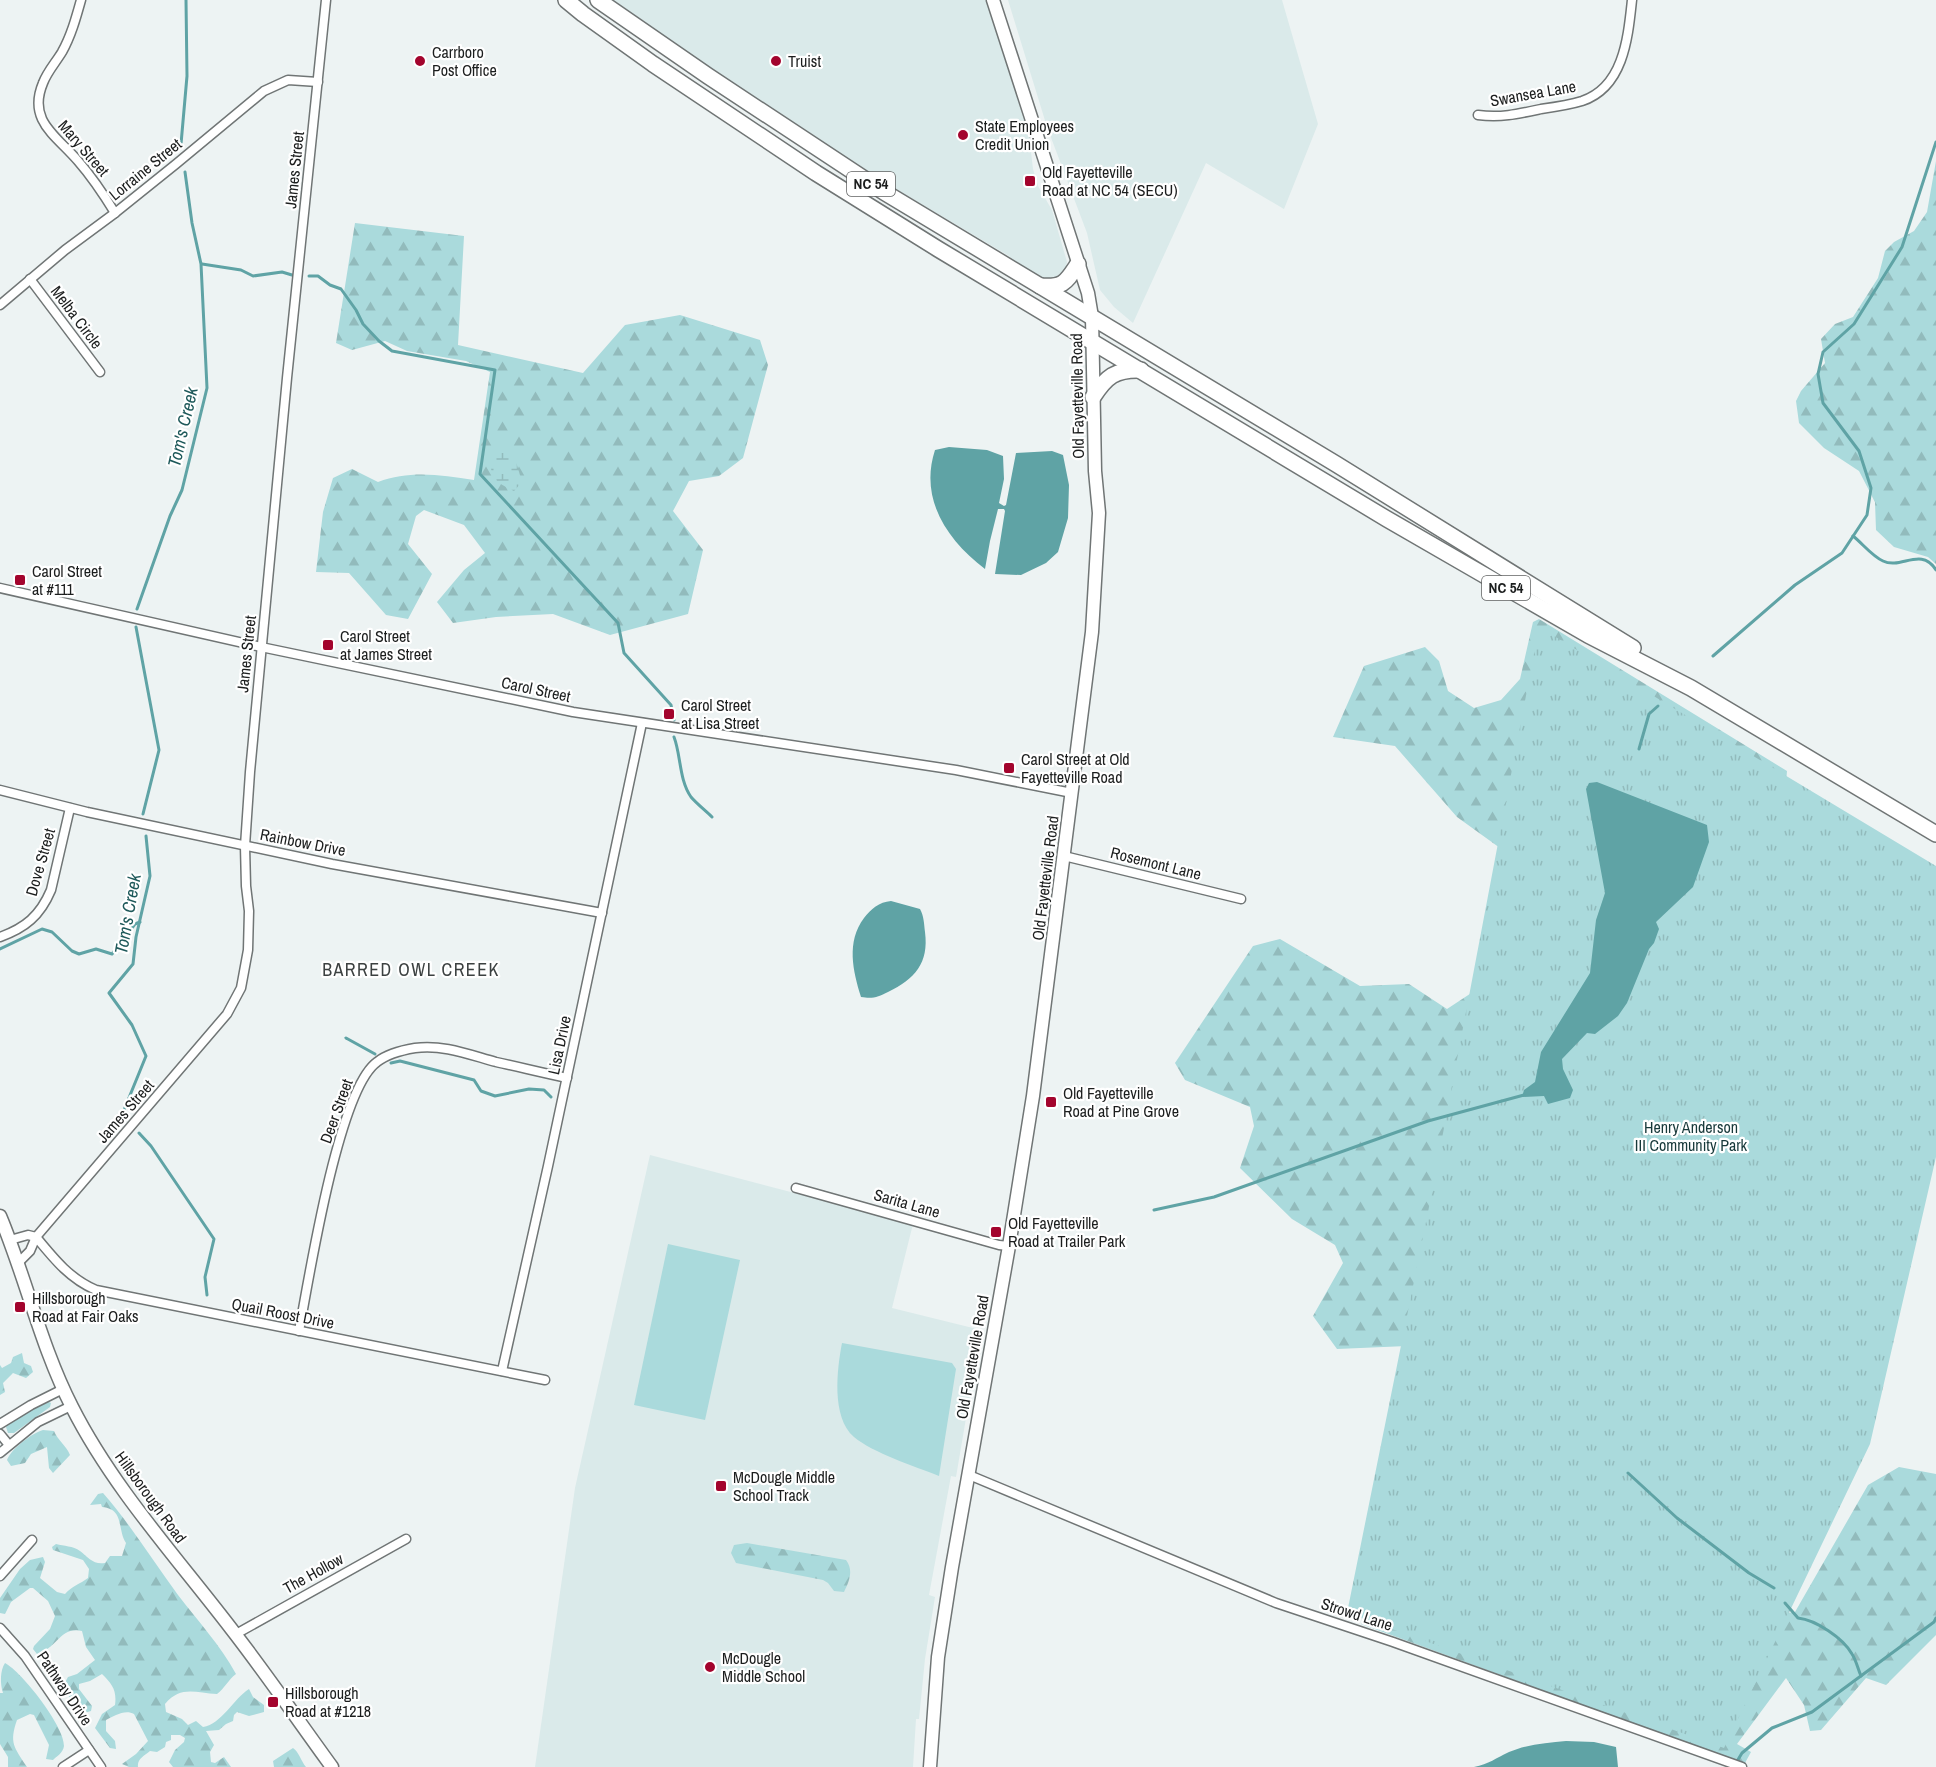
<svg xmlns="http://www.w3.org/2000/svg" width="1936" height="1767" font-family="'Archivo Narrow',sans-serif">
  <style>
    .built { fill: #daeaea }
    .green { fill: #aadadc }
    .forest { fill: url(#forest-firs) }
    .wetland { fill: url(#wetland-marsh) }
    .park { fill: url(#park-tufts) }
    .water { fill: #5fa3a5 }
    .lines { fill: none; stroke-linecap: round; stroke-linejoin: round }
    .stream { stroke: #5fa3a5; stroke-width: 3 }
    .street-casing { stroke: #707575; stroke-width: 11 }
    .secondary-casing { stroke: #707575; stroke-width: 15 }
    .highway-casing { stroke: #707575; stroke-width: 18 }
    .street { stroke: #fff; stroke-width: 8 }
    .secondary { stroke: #fff; stroke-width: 12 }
    .highway { stroke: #fff; stroke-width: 15 }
    .poi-dot { fill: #a3042d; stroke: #fff; stroke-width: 2 }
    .labels { text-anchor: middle; stroke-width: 4.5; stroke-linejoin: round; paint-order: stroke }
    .shield { fill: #fff; stroke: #606262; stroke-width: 1.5 }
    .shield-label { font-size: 15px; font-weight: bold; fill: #1c1e1e }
    .poi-label { font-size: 16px; fill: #1c1e1e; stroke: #fff; text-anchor: start }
    .street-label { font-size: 16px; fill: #1c1e1e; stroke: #fff }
    .park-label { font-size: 16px; fill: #17393a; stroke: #fff }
    .water-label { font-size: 18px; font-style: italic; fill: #1e595a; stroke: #fff }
    .neighbourhood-label { font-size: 18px; letter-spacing: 1.5px; fill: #3c4141; stroke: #fff }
  </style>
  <defs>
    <pattern id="forest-firs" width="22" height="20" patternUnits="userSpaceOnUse" patternTransform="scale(1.5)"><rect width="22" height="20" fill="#aadadc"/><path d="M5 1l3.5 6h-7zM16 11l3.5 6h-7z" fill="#92bbbc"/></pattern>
    <pattern id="wetland-marsh" width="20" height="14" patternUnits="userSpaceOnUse" patternTransform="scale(1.5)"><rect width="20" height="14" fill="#aadadc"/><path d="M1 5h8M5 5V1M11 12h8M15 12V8" fill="none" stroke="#92bbbc"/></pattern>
    <pattern id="park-tufts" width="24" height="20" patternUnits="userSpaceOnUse" patternTransform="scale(1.5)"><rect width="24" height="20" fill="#aadadc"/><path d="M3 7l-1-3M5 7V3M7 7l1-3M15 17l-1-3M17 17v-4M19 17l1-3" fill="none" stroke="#92bbbc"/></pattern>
  </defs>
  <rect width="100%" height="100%" fill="#edf3f3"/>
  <!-- built -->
  <g class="built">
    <polygon points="612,0 987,0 1029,135 1033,169 1038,186 1052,210 1067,262 1065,274 1051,280 1041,278 1012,260 1009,256 891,186 744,91"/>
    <polygon points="1008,0 1282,0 1318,124 1284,209 1206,163 1133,323 1114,307 1100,290 1087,233 1047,127"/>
    <polygon points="650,1155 913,1224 892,1308 981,1330 956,1477 951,1476 929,1595 935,1597 925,1659 919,1719 916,1719 913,1767 535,1767 575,1488"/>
  </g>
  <!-- green -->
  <g class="green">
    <polygon points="668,1244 740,1260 705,1420 634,1405"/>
    <path d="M842,1343L952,1363L956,1369L939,1476C914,1466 873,1453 854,1437C831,1417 837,1369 842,1343Z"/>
    <polygon points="47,1401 51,1403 50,1407 14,1433 8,1433 6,1427 8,1424"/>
  </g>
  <!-- forest -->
  <g class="forest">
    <polygon points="1936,161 1936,564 1928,557 1894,547 1876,530 1875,502 1859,471 1824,448 1799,423 1796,401 1801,391 1825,363 1821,339 1835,324 1853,317 1878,278 1885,251 1894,242 1914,231 1927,212"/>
    <path d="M355,223L464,236L458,345L583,373L625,325L680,315L760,340L768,365L743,458L719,476L689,481L673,511L703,550L688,614L610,635L553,614L496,617L453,623L437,602L464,570L485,553L464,525L424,510L416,516L408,544L432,574L408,619L386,615L349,573L316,572L323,512L333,478L352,469L378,482C410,470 441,475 474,480L490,372L466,361L407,351L385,341L352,350L336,343Z"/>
    <polygon points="1539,619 1787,771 1786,783 1407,1346 1337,1349 1313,1316 1343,1263 1335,1245 1292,1219 1240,1168 1254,1126 1250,1107 1185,1080 1175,1063 1253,946 1280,939 1360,986 1409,984 1447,1009 1485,984 1532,871 1457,817 1395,746 1333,737 1364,666 1425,647 1439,661 1448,691 1474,708 1501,700 1520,679 1533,622"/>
    <polygon points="22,1353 24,1363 31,1366 33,1372 26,1378 13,1373 3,1383 5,1392 0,1395 0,1365 2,1368 11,1363 13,1357"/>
    <path d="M43,1430L54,1431C58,1441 66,1445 70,1455L53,1473L49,1468L47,1447L31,1454L25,1463L11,1466L7,1460C11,1449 32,1433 43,1430Z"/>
    <polygon points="1899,1467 1936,1474 1936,1635 1886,1685 1866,1678 1821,1730 1810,1731 1804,1705 1786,1678 1737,1744 1751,1752 1745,1763 1728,1758 1361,1624 1371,1614 1766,1615 1795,1612 1868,1485"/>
    <path d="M103,1493C131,1525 153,1561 178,1595C198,1621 220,1645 236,1674C228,1680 225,1688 217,1694C195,1693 181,1685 165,1704L166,1712L182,1719L188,1725L196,1721L203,1727C222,1724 233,1699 249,1689L253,1697L264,1705V1712L249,1716L237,1712L234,1715L233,1721L226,1724L219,1730L206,1731L214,1745L210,1752L211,1762L215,1763L224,1757L231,1767H173L169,1762L175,1750L184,1742L185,1738L180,1735H171V1740L166,1742L165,1747L157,1752L150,1751C144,1756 137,1759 138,1767H129L122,1764L136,1754L148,1741L134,1714C125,1709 114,1716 106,1720V1731L115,1741L116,1749L110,1748L95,1728L102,1714L115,1705C117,1690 112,1684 102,1674L90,1681L79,1684V1689L92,1706L91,1711C74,1718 71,1697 63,1686L68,1677L77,1674L95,1660L86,1647L82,1631C60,1626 57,1649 37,1654L33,1649L34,1646L50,1629L55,1616L48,1601L33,1588H30L11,1602L5,1614L0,1613V1598L20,1569L30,1560L43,1557L45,1562L40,1578L57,1592L65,1594C72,1586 80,1584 88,1578L89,1569L83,1560L53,1550L52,1547L56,1544C64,1546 73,1546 80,1551C88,1557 93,1565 105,1563L110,1556H122L126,1543C117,1530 125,1509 102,1507L101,1504L90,1505L98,1494Z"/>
    <path d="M747,1543L846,1560C854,1570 849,1582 844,1592L834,1591L828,1583L823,1580L736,1563L731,1553L734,1545Z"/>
    <path d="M5,1663C22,1672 65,1727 64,1746C63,1753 57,1756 53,1760L46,1759L49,1745L34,1715L30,1714L17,1720C9,1743 14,1747 27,1767H8V1757L0,1744V1693H3C0,1684 0,1670 5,1663Z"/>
    <path d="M293,1748C299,1752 301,1761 306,1767H274L273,1761Z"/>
  </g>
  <!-- wetland -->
  <path class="wetland" d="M501,448L514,455L522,482L514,491C495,482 491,479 490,458Z"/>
  <!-- park -->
  <polygon class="park" points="1539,627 1936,866 1936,1157 1870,1444 1724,1748 1347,1613 1429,1207"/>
  <!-- water -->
  <g class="water">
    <path d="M949,447L987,450L1003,456L1004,479L999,503L1004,506L1006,505L1016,453L1052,451L1063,455L1069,485L1068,518L1058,552L1046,563L1021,575L995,574L1005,511L1004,509H998L990,541L985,569C947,540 919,499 935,450Z"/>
    <polygon points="1597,782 1707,825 1709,842 1693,887 1656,922 1659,929 1654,943 1649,949 1627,1003 1618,1016 1595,1034 1587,1033 1562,1059 1563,1069 1573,1090 1570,1098 1548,1104 1544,1096 1522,1097 1524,1090 1535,1082 1541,1052 1590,973 1596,920 1605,893 1586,789 1589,783"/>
    <path d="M891,901L920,909C924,916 924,924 925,932C929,963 915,979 888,992C878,997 873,999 861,997C853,971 846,942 864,918C871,909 879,902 891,901Z"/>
    <path d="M1566,1741L1594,1742L1616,1747L1618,1767H1474C1489,1764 1496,1758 1509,1752C1527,1744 1547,1743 1566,1741Z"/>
  </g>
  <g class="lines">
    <!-- stream -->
    <g class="stream">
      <polyline points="181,144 187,76 186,0"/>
      <polyline points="202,264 241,270 253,276 282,272 292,275"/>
      <polyline points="309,276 318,276 330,285 341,289 356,310 363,324 379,341 392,351 495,370 480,474 618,623 624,653 671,705 674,720"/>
      <path d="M1853,536C1862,543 1872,556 1883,561C1901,570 1921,546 1936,570"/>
      <polyline points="137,609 170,516 182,490 207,388 201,264 192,223 185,172"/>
      <polyline points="136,627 159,750 143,814"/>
      <polyline points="1713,656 1795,585 1842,553 1867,515 1871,488 1859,451 1823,403 1818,374 1823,352 1854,324 1902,247 1936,142"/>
      <path d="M674,737C681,755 679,780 691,797C697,804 706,811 712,817"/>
      <polyline points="1639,749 1649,714 1658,706"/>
      <polyline points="0,949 42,929 52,932 72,951 79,954 96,949 112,954 135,924 140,922"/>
      <polyline points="346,1038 375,1054"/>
      <polyline points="391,1063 400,1061 474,1080 481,1091 495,1096 529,1089 544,1090 551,1097"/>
      <polyline points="125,1118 124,1110 146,1056 132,1025 109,993 133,964 136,937 150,876 146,836"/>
      <polyline points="139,1133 151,1146 214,1239 205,1277 207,1295"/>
      <polyline points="1154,1210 1214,1197 1428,1121 1524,1095"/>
      <polyline points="1628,1473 1677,1518 1749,1573 1774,1588"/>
      <path d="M1785,1603L1798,1618C1816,1620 1843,1638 1852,1654C1856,1660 1858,1669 1861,1676"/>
      <polyline points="1736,1763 1742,1753 1772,1728 1812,1712 1934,1622 1936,1618"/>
    </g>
    <defs>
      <g id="street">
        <path d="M81,0C76,18 71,36 62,52C56,62 47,72 43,83C27,121 57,136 78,161C92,177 104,195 115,213"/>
        <path d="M1478,115C1501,118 1518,114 1541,109C1555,107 1569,105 1582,101C1624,87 1628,37 1632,0"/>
        <polyline points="30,279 100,372"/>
        <polyline points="0,305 65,250 115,213 176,164 264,91 288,80 318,82"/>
        <polyline points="0,588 261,647 573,712 956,770 1072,793"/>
        <polyline points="0,790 87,812 332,864 602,913"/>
        <polyline points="1064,856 1241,899"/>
        <path d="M0,937C25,928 40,916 51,890L70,808"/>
        <polyline points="796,1188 999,1245 1009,1246"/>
        <path d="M36,1237C54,1259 70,1279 96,1290L545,1380"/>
        <polyline points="10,1240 28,1235 36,1237"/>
        <polyline points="18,1263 30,1251 36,1237 227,1014 241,988 248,950 249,911 246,886 245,846 250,772 287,378 326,0"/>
        <path d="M299,1331C309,1279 338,1090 377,1062C387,1054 403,1050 415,1048C443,1044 470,1055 496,1062C519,1067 543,1073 567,1078"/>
        <polyline points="502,1371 548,1166 642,723"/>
        <polyline points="0,1424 31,1405 63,1389"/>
        <polyline points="0,1434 9,1445"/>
        <polyline points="0,1453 38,1422 71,1406"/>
        <polyline points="969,1475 1276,1603 1393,1642 1742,1767"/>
        <polyline points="0,1576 32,1540"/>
        <polyline points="0,1628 25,1656 101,1767"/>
        <polyline points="236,1634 406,1539"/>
        <polyline points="63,1767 89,1750"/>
      </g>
      <g id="secondary">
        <path d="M0,1216C26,1278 41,1347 72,1407C114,1490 180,1561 236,1635C269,1678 300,1723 332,1767"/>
        <polyline points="930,1767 938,1657 952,1567 1009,1246 1033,1096 1092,632 1099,513 1095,471 1092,317 1088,293 993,0"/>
      </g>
      <g id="highway">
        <polyline points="566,0 583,14 653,64 816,173 938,249 1387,519 1588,635 1691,688 1936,834"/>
        <polyline points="598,0 708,76 884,192 1336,464 1633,648"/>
        <path d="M1040,286C1064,288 1066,282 1078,264"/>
        <path d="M1093,397C1106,377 1115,369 1141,370"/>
      </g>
    </defs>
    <!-- street casing -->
    <use href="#street" class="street-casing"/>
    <!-- secondary casing -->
    <use href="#secondary" class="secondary-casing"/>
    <!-- highway casing -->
    <use href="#highway" class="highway-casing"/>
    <!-- street -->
    <use href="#street" class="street"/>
    <!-- secondary -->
    <use href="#secondary" class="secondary"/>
    <!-- highway -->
    <use href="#highway" class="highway"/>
  </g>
  <!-- markers -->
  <g class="poi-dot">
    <circle cx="420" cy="61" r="6"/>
    <circle cx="776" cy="61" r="6"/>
    <circle cx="963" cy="135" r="6"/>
    <rect x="1024" y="175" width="12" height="12" rx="3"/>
    <rect x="14" y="574" width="12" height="12" rx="3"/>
    <rect x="322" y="639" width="12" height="12" rx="3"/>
    <rect x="663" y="708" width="12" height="12" rx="3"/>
    <rect x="1003" y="762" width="12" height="12" rx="3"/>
    <rect x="1045" y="1096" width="12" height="12" rx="3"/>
    <rect x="990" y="1226" width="12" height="12" rx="3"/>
    <rect x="14" y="1301" width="12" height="12" rx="3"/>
    <rect x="715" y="1480" width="12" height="12" rx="3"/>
    <circle cx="710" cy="1667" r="6"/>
    <rect x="267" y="1696" width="12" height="12" rx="3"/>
  </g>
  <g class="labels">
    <!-- shield labels -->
    <g class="shield">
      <rect x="847" y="172" width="48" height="24" rx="4.5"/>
      <rect x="1482" y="576" width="48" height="24" rx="4.5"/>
    </g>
    <g class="shield-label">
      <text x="871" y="189">NC 54</text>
      <text x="1506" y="593">NC 54</text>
    </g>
    <!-- poi labels -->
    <g class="poi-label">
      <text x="432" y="58">Carrboro<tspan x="432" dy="18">Post Office</tspan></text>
      <text x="788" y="67">Truist</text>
      <text x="975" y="132">State Employees<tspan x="975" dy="18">Credit Union</tspan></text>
      <text x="1042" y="178">Old Fayetteville<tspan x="1042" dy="18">Road at NC 54 (SECU)</tspan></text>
      <text x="32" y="577">Carol Street<tspan x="32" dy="18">at #111</tspan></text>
      <text x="340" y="642">Carol Street<tspan x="340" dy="18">at James Street</tspan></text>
      <text x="681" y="711">Carol Street<tspan x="681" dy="18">at Lisa Street</tspan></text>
      <text x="1021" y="765">Carol Street at Old<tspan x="1021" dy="18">Fayetteville Road</tspan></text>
      <text x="1063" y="1099">Old Fayetteville<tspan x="1063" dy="18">Road at Pine Grove</tspan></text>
      <text x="1008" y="1229">Old Fayetteville<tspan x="1008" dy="18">Road at Trailer Park</tspan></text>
      <text x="32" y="1304">Hillsborough<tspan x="32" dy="18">Road at Fair Oaks</tspan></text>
      <text x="733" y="1483">McDougle Middle<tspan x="733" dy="18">School Track</tspan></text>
      <text x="722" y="1664">McDougle<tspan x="722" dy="18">Middle School</tspan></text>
      <text x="285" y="1699">Hillsborough<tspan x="285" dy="18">Road at #1218</tspan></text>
    </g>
    <!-- street labels -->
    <g class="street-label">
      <text transform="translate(1533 93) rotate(-10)" y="6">Swansea Lane</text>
      <text transform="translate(84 148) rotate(49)" y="6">Mary Street</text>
      <text transform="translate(145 169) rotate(-39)" y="6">Lorraine Street</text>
      <text transform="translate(294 170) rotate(-84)" y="6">James Street</text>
      <text transform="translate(77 317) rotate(53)" y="6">Melba Circle</text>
      <text transform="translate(1077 396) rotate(-91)" y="6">Old Fayetteville Road</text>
      <text transform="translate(246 654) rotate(-84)" y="6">James Street</text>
      <text transform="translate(536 689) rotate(12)" y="6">Carol Street</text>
      <text transform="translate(303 842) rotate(11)" y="6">Rainbow Drive</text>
      <text transform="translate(40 862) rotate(-74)" y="6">Dove Street</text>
      <text transform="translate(1156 863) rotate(14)" y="6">Rosemont Lane</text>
      <text transform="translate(1045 878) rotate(-83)" y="6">Old Fayetteville Road</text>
      <text transform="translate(559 1045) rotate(-78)" y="6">Lisa Drive</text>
      <text transform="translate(125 1111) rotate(-49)" y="6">James Street</text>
      <text transform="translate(336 1111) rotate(-70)" y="6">Deer Street</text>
      <text transform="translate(907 1203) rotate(16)" y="6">Sarita Lane</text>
      <text transform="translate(283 1313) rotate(11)" y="6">Quail Roost Drive</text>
      <text transform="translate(972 1357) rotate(-80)" y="6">Old Fayetteville Road</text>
      <text transform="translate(151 1497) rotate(54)" y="6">Hillsborough Road</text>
      <text transform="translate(313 1573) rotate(-29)" y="6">The Hollow</text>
      <text transform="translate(1357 1614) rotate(18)" y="6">Strowd Lane</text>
      <text transform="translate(65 1688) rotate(56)" y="6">Pathway Drive</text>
    </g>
    <!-- park labels -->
    <g class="park-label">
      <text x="1691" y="1133">Henry Anderson<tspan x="1691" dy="18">III Community Park</tspan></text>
    </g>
    <!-- water labels -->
    <g class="water-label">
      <text transform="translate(183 427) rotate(-77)" y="6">Tom's Creek</text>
      <text transform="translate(128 914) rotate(-80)" y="6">Tom's Creek</text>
    </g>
    <!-- neighbourhood labels -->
    <g class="neighbourhood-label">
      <text x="411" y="976">BARRED OWL CREEK</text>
    </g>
  </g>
</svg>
